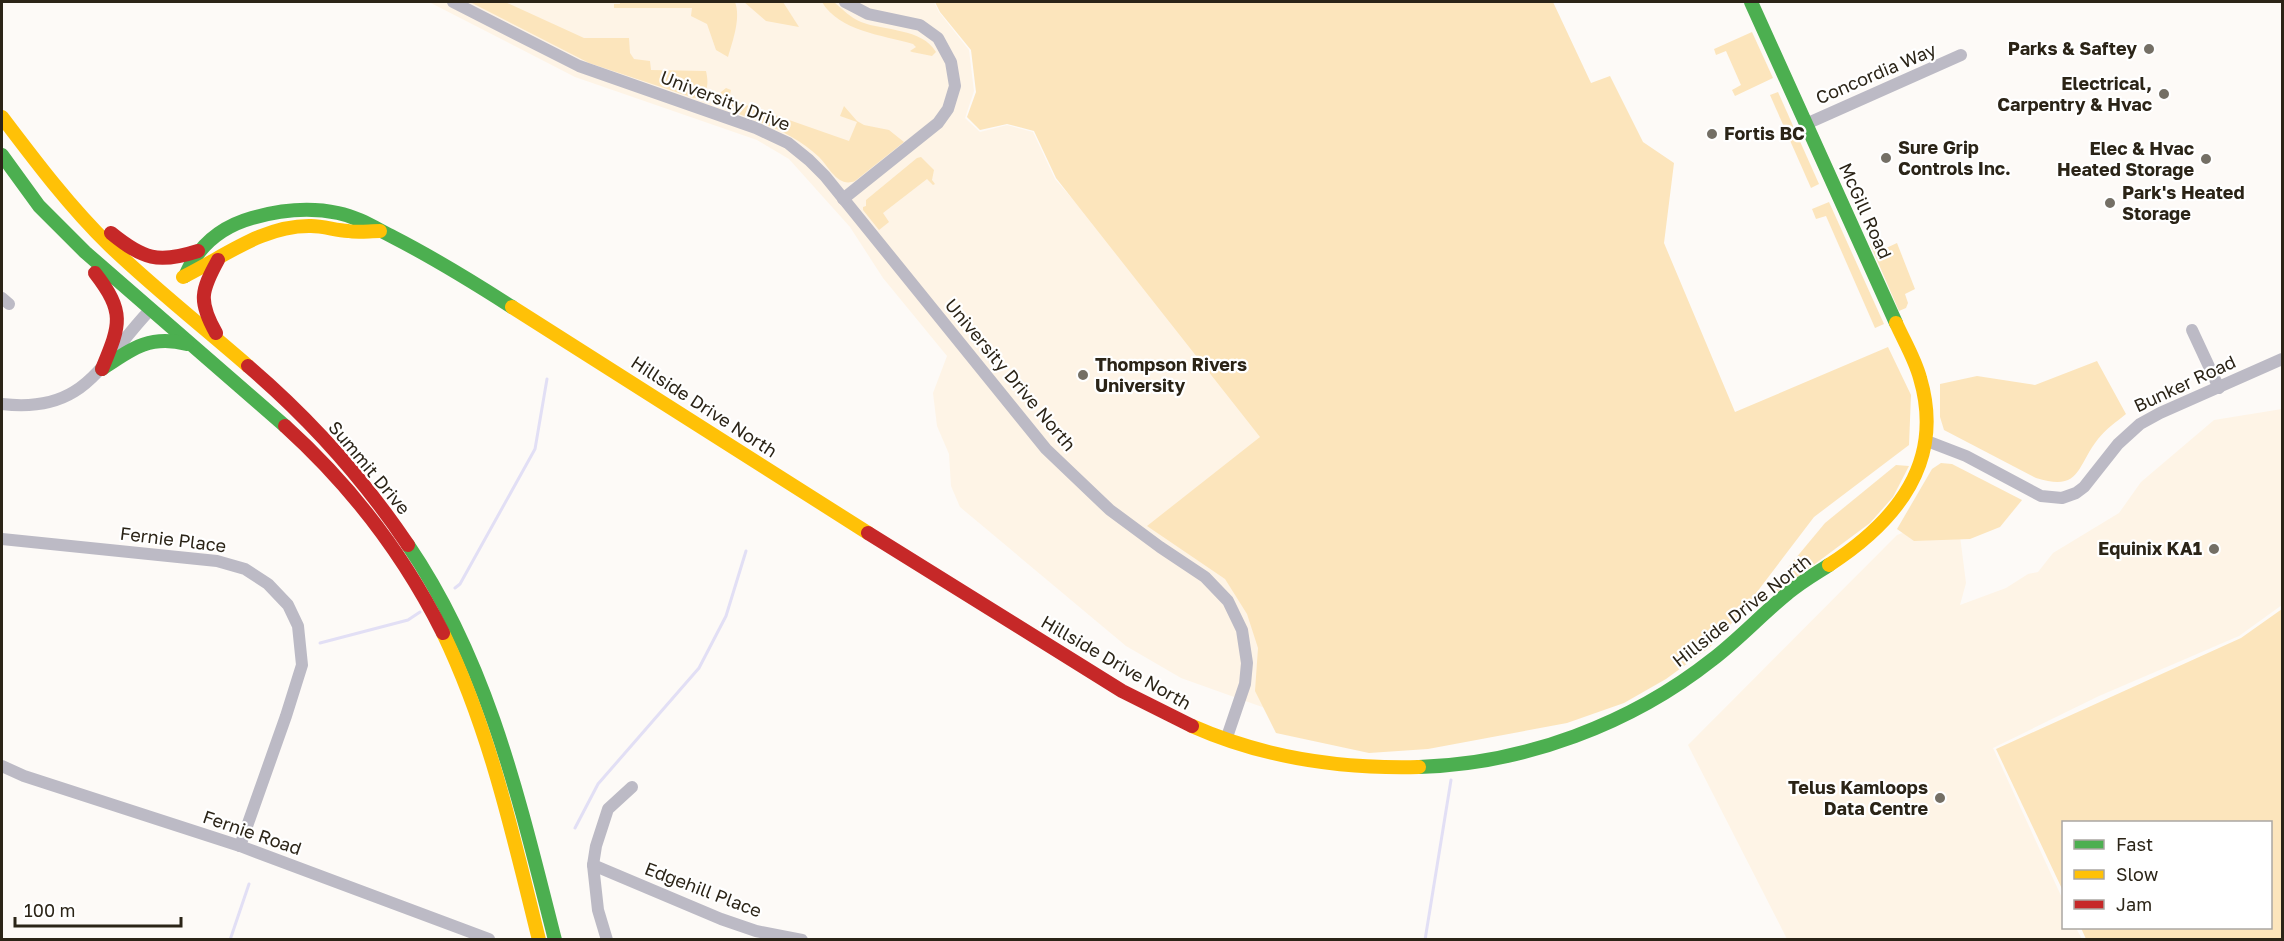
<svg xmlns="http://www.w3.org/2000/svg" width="2284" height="941" font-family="'Golos Text',sans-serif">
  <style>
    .built { fill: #fef4e6 }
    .green { fill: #fce5bc }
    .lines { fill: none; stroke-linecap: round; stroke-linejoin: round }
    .stream { stroke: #e2dff5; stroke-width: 3 }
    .street { stroke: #bcbac5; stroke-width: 12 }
    .fast { stroke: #4caf50; stroke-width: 14 }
    .slow { stroke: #ffc107; stroke-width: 14 }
    .jam { stroke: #c62828; stroke-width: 14 }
    .poi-dot { fill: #746f65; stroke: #fff; stroke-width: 2 }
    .labels { text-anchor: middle; stroke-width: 4.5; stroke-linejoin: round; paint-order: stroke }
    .poi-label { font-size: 18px; font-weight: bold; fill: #2b2417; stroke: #fff; text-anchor: end }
    .street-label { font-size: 18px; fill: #2b2417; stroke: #fff }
  </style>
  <rect width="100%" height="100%" fill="#fdfaf7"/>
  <!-- built -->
  <g class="built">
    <polygon points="429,2 934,2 939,12 969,50 974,91 965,118 980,132 1007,125 1033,132 1055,179 1278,434 1290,717 1181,678 1126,646 960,507 951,486 949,454 937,426 933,393 947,356 883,278 850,227 789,159 757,140 575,77"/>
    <polygon points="2282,409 2282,605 2239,636 2099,696 1993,748 2063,900 2064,928 2076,928 2082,939 1787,939 1688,745 1897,535 1918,527 1960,536 1966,583 1960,605 2006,588 2028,574 2038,572 2053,553 2119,513 2141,482 2214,420"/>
  </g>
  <!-- green -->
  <g class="green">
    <path d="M470,2H505L584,38H629L630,53L634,59L650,61L651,70L706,71C708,80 709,90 701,97L694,98L589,63Z"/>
    <path d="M620,2H735C741,18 733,40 728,57L716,50L707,24L691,16L692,8H614V4H620Z"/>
    <polygon points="744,2 783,2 799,27 766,21"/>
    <path d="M822,2H834C842,9 851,18 861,22C884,31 922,28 936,52L932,56L912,52L910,51L916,47L913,44C882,35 839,31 822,2Z"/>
    <polygon points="935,2 1553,2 1591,83 1610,76 1643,142 1674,163 1664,243 1735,412 1888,347 1911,395 1909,445 1814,517 1741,613 1710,647 1666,679 1624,703 1567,723 1428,749 1369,753 1276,733 1255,691 1258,648 1247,614 1225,579 1147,526 1260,437 1056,178 1034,131 1007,124 980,130 967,117 976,92 971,50 940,12"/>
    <polygon points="1752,32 1773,78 1735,96 1732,90 1741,85 1726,51 1716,55 1714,49"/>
    <path d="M726,88L731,90L729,99L849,141L857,122L840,116L844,106L857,121L864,125L889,130L904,142L855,181C838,188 829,167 819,157C791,131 757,121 723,108L718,102L721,92Z"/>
    <polygon points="1778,92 1819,184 1811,188 1770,95"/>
    <polygon points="921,157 934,170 932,180 935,184 933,185 927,179 883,213 889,222 879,230 863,210 863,207 866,206 866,200 917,158"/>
    <polygon points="1829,202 1884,324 1875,328 1826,216 1816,219 1812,209"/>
    <polygon points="1874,242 1881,244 1884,249 1897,243 1915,289 1905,294 1908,303 1906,308 1899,311 1870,244"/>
    <path d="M2097,361L2126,414C2116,422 2106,429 2098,439C2076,467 2081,492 2036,478L1944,430L1940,417V384L1977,376L2035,385Z"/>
    <polygon points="1941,463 1952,464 2022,500 2000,527 1970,539 1914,541 1897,529 1932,469"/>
    <polygon points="1896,465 1909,466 1893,497 1870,523 1776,593 1771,588 1825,523"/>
    <polygon points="2282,609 2282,939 2086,939 2081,928 2270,928 2270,822 2064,822 2063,891 1996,749 2241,638"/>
  </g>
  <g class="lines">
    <!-- stream -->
    <g class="stream">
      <polyline points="455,588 460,584 535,449 547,379"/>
      <polyline points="320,643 408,620 420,612"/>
      <polyline points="575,828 598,784 699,668 726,616 746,551"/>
      <polyline points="230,940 249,884"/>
      <polyline points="1425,940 1451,780"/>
    </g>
    <!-- street -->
    <g class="street">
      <polyline points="453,2 579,66 756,128 788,143 809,160 825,176 1046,449 1110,510 1160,547 1205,577 1228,601 1242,630 1247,663 1245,684 1228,734"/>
      <polyline points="1806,124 1961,55"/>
      <polyline points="843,199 938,123 948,109 955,86 951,62 938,38 920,25 868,14 845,2"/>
      <polyline points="2,298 9,304"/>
      <polyline points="2192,330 2219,388"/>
      <path d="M2,404C87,414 100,362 150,310"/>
      <polyline points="1927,441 1966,456 2041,496 2062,498 2076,493 2084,487 2118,444 2140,424 2160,413 2282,359"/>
      <polyline points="2,539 217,561 245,569 268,584 288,605 298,626 302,665 286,716 240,846"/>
      <polyline points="2,766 24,776 240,846 489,939"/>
      <polyline points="593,865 721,919 756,931 802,940"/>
      <polyline points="607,940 598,910 593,865 596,846 608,809 632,787"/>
    </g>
    <!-- fast -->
    <g class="fast">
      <polyline points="1751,2 1896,323"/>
      <polyline points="2,155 39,206 85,252 285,426"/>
      <path d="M185,276C198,246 220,227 252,218C280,210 310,207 338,213C358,217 375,228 393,237C434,258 473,282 512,307"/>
      <path d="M102,369C131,349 150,334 187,344"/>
      <path d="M408,545C489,664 520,803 555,940"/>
      <path d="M1419,767C1524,764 1631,724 1713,659C1739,639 1762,614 1788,593C1801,582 1815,574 1829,565"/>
    </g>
    <!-- slow -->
    <g class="slow">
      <path d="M2,117C36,162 70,207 110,246C154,288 202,326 248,366"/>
      <path d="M183,277C224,257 263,225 311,226C323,226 335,230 348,231C358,233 369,231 380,231"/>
      <polyline points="512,307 868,533"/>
      <path d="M1829,565C1897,521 1945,462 1920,378C1915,359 1904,341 1896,323"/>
      <path d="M443,633C490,731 513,835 539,940"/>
      <path d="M1192,726C1264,758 1341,769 1419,767"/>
    </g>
    <!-- jam -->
    <g class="jam">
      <path d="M111,233C143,259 158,264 198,251"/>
      <path d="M95,273C126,313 120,325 102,369"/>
      <path d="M216,333C198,301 201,291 218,260"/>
      <path d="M248,366C310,419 363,478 408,545"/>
      <path d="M285,426C349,484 404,555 443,633"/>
      <polyline points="868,533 1122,691 1192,726"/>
    </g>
  </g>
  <!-- markers -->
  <g class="poi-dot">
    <circle cx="2149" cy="49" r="6"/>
    <circle cx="2164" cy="94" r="6"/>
    <circle cx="1712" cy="134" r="6"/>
    <circle cx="1886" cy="158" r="6"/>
    <circle cx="2206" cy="159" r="6"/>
    <circle cx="2110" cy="203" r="6"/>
    <circle cx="1083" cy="375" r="6"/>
    <circle cx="2214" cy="549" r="6"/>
    <circle cx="1940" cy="798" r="6"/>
  </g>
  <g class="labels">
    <!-- poi labels -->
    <g class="poi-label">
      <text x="2137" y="55">Parks &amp; Saftey</text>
      <text x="2152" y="90">Electrical,<tspan x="2152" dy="21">Carpentry &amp; Hvac</tspan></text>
      <text x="1724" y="140" text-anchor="start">Fortis BC</text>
      <text x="1898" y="154" text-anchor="start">Sure Grip<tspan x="1898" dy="21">Controls Inc.</tspan></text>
      <text x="2194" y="155">Elec &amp; Hvac<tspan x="2194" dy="21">Heated Storage</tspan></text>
      <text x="2122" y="199" text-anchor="start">Park's Heated<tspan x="2122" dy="21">Storage</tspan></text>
      <text x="1095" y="371" text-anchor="start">Thompson Rivers<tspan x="1095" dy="21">University</tspan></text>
      <text x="2202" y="555">Equinix KA1</text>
      <text x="1928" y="794">Telus Kamloops<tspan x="1928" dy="21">Data Centre</tspan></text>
    </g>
    <!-- street labels -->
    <g class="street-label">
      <text transform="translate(1876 74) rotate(-23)" y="6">Concordia Way</text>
      <text transform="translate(725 101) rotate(21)" y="6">University Drive</text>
      <text transform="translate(1865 211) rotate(66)" y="6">McGill Road</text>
      <text transform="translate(1010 375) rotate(50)" y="6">University Drive North</text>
      <text transform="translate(2185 384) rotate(-25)" y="6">Bunker Road</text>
      <text transform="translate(704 407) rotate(33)" y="6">Hillside Drive North</text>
      <text transform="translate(369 468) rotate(50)" y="6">Summit Drive</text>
      <text transform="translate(173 540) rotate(7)" y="6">Fernie Place</text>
      <text transform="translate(1742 611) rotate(-38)" y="6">Hillside Drive North</text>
      <text transform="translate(1116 663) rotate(30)" y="6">Hillside Drive North</text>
      <text transform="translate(252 833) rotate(19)" y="6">Fernie Road</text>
      <text transform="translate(703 890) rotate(21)" y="6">Edgehill Place</text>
    </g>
  </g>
  <!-- border -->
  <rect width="2284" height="941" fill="none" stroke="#2b2417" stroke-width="6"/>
  <!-- legend -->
  <rect x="2062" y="821" width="210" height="108" fill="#ffffff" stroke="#aaa7a2" stroke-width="1.5"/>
  <rect x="2074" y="840" width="30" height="9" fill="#4caf50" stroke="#aaa7a2" stroke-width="1.5"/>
  <text x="2116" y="851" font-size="18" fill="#2b2417">Fast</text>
  <rect x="2074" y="870" width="30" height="9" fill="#ffc107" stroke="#aaa7a2" stroke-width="1.5"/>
  <text x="2116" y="881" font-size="18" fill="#2b2417">Slow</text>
  <rect x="2074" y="900" width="30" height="9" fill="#c62828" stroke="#aaa7a2" stroke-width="1.5"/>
  <text x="2116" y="911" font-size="18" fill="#2b2417">Jam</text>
  <!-- scale -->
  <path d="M15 917v9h166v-9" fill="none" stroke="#2b2417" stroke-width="3"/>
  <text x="24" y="917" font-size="18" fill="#2b2417" stroke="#ffffff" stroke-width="4.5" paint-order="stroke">100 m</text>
</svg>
